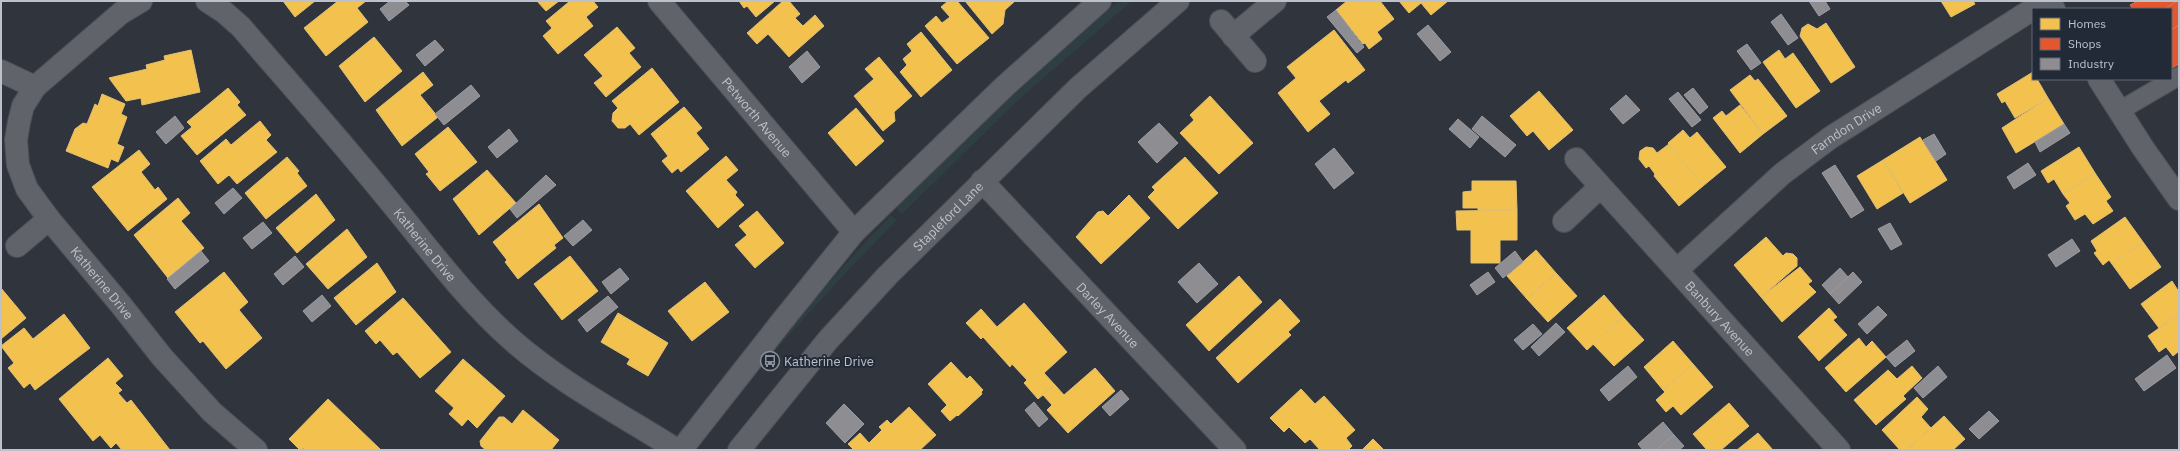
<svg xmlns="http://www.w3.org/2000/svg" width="2180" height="451" font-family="'IBM Plex Sans',sans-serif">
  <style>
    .green { fill: #2e3e42 }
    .homes { fill: #f2c14e; stroke: #e2c174 }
    .shops { fill: #e4572e; stroke: #d8775d }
    .industry { fill: #8d8d92; stroke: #9b9da3 }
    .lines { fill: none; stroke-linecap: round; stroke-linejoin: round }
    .service-casing { stroke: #4c4f55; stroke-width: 20 }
    .minor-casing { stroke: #4c4f55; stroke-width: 24 }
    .secondary-casing { stroke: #4c4f55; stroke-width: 24 }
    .service { stroke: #60636a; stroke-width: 18 }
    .minor { stroke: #60636a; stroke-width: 22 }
    .secondary { stroke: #5f6268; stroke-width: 22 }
    .labels { text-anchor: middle; stroke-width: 4; stroke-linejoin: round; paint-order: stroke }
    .street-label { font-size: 13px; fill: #bcc1cb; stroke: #232a37 }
    .poi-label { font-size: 13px; fill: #bcc1cb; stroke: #232a37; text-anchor: start }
  </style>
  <rect width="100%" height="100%" fill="#30343c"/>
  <!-- green -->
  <g class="green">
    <path d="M1118,1H1132L1015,103L902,214L896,208C967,135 1041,66 1118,1Z"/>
    <path d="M891,215L897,220L851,267L762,365L761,364C802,312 845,263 891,215Z"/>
  </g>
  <!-- homes -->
  <g class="homes">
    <polygon points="283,1 315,1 295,17"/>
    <polygon points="338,1 366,1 357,8 368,22 326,56 304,28"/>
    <polygon points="537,1 559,1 546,11"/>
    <polygon points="570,1 593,1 598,7 586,17 593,26 558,54 543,36 552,28 546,21"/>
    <polygon points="739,1 775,1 756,17 747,6 744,8"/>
    <polygon points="783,1 789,1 800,14 795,18 803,26 815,15 824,26 789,57 768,34 757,44 747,33"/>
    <polygon points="948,1 957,1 989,38 957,64 925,26 936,16 942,23 950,17 941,7"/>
    <polygon points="965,1 1015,1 1005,10 1003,24 992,34"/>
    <polygon points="1347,1 1380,1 1394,19 1377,32 1382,39 1369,49 1365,43 1363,44 1336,10"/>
    <polygon points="1399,1 1448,1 1431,15 1421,3 1409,13"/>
    <polygon points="1941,1 1973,1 1975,4 1951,17"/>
    <polygon points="1826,23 1855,67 1831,83 1800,36 1802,28 1808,24 1817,29"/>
    <polygon points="617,27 635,48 629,53 641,67 606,97 594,83 603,76 584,55"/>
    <polygon points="1334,30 1365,70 1348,83 1346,80 1319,101 1330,114 1308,132 1278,93 1296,78 1287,67"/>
    <polygon points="921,32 952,70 921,97 900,72 907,65 903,59 912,51 907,44"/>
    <polygon points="374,37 402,71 365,102 339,66"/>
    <polygon points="191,50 200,92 142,105 141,98 126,101 109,78 147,69 146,65 165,60 164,56"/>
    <polygon points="1779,50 1785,59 1793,53 1820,91 1796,108 1763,62"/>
    <polygon points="879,57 912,96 894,112 895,121 883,131 854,96 874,79 865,69"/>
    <polygon points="652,68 679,102 639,135 630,124 625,128 618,128 612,121 613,113 618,108 612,101"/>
    <polygon points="423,72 433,85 420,95 438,117 402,146 376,110"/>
    <polygon points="2033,72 2033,79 2037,79 2048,98 2015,118 2005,101 2002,103 1997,94"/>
    <polygon points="1750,75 1755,81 1758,79 1787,116 1763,134 1730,90"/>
    <polygon points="228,88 240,102 237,105 246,115 197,155 181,136 192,127 187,122"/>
    <polygon points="1539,91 1573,130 1549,150 1533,131 1527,136 1510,116"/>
    <polygon points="102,94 125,104 121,114 127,117 117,144 124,147 118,162 111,159 108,168 66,151 75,129 83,123 87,124 95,104 98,106"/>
    <polygon points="1210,96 1253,143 1219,174 1180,133 1194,120 1190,115"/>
    <polygon points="2048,98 2064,124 2016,153 2002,128"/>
    <polygon points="1740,105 1763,134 1740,153 1713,118 1722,111 1726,116"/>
    <polygon points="684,107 702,128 696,133 709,149 681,172 678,168 672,173 662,161 668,156 651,134"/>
    <polygon points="856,108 884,141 856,166 828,133"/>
    <polygon points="260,121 271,135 266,140 277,152 237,184 229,175 218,184 200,161 226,139 231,145"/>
    <polygon points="448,127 477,162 440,191 426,174 429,172 415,154"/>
    <polygon points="1683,130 1690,138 1697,132 1726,167 1703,186 1668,143"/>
    <polygon points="1920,137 1947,180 1910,203 1883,160"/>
    <polygon points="1669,144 1703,186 1679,206 1654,176 1655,174 1649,166 1646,168 1639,159 1640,151 1646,147 1653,148 1657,153"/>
    <polygon points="2079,147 2095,173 2063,194 2054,179 2048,183 2041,171"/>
    <polygon points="139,150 150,164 141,172 155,190 158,187 167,199 128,231 92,187"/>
    <polygon points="726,156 738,170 726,180 737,192 735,195 744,205 718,228 686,191"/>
    <polygon points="287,157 299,171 297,173 307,186 266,219 245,193"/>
    <polygon points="1185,157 1218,193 1178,229 1148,197 1155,190 1152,187"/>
    <polygon points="1883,160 1903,193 1877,209 1857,176"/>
    <polygon points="487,170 516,203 479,235 453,199"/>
    <polygon points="2095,173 2111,197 2106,201 2113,211 2093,224 2085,214 2075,220 2066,206 2070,203 2063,194"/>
    <polygon points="1472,181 1516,181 1517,210 1478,210 1478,208 1463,208 1463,192 1472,191"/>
    <polygon points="316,194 335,220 297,253 276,228"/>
    <polygon points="1129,195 1150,218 1101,264 1076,237 1098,212 1103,211 1108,216"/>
    <polygon points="178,198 190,213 181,221 204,248 168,278 134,235"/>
    <polygon points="539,204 563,238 554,245 556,248 518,279 505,262 507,260 493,242"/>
    <polygon points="1517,210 1517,240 1500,240 1500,263 1471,263 1471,230 1457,230 1456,211"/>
    <polygon points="757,211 784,243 755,268 735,245 747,235 739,226"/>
    <polygon points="2125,217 2143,242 2112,264 2109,260 2103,265 2094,253 2097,251 2091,241"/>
    <polygon points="347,229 367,257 328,289 306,264"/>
    <polygon points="1766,237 1783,256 1786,253 1793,254 1797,258 1797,266 1761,297 1734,265"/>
    <polygon points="2143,242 2161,267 2130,289 2112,264"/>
    <polygon points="1536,250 1556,273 1527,299 1507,276"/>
    <polygon points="570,256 598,291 562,320 534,284"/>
    <polygon points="377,263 396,292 356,325 334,298"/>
    <polygon points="1800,267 1812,281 1808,284 1816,292 1782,322 1761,297"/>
    <polygon points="224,272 248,302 239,310 262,338 226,369 203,341 200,343 175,312"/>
    <polygon points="1556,273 1577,296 1548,322 1527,299"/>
    <polygon points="1239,276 1262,302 1209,351 1186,325"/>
    <polygon points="2172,281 2179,292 2179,314 2159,328 2141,304"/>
    <polygon points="705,282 729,312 692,341 668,311"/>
    <polygon points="1,288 26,318 1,339"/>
    <polygon points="1604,295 1623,317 1587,350 1567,328"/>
    <polygon points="403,298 451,352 420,378 397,352 393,355 380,340 376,344 365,331"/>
    <polygon points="1280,299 1300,321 1288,332 1291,335 1238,383 1216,358"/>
    <polygon points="1024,303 1067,352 1044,373 1055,385 1038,399 1024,383 1027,380 1012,364 1010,367 983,337 981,339 966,323 981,309 997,327"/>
    <polygon points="1829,308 1837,317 1833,320 1847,335 1819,361 1798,337"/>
    <polygon points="618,313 668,343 648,376 627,364 630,359 601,342"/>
    <polygon points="64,314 90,348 35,390 30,383 24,388 8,368 14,363 1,346 24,328 33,339"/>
    <polygon points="2179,314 2179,351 2173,356 2166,347 2159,352 2148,336"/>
    <polygon points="1623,317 1644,340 1614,366 1593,344"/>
    <polygon points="1859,338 1866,347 1872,341 1886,357 1846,392 1825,368"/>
    <polygon points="1673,341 1693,364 1663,390 1644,367"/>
    <polygon points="108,358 123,376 115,383 122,390 118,393 127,403 131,400 170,450 122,450 116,443 111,448 100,435 93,441 59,399"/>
    <polygon points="463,359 505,396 477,428 468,419 462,426 449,414 454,408 435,391"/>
    <polygon points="951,362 967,379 970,376 983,390 981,392 982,394 958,416 957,415 950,421 941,411 947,405 928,384"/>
    <polygon points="1693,364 1713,387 1681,415 1673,406 1666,412 1656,400 1665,392 1663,390"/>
    <polygon points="1912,366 1922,378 1903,396 1906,399 1876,425 1854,400 1888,370 1897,379"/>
    <polygon points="1095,368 1115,391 1068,433 1047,410 1052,405 1043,395 1055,385 1064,395"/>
    <polygon points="1301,389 1315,404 1324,396 1355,430 1346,438 1352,446 1348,450 1320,450 1310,439 1305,443 1289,427 1284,432 1270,418"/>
    <polygon points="1917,397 1928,409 1921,417 1931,428 1907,450 1900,450 1882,430"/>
    <polygon points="328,399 381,450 306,450 304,448 300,450 289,439"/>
    <polygon points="1729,403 1749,426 1721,450 1707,450 1693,434"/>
    <polygon points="909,407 936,435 920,450 854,450 848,444 860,433 869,443 882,430 879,427 887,420 891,424"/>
    <polygon points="523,410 559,440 551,450 486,450 481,446 480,441 499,417 504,417 512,424"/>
    <polygon points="1944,416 1965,439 1953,450 1907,450"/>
    <polygon points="1758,433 1773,450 1737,450"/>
    <polygon points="1373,439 1384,450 1362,450"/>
  </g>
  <!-- shops -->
  <g class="shops">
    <polygon points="2138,1 2177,1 2165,9 2133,9 2130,5"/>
    <polygon points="2177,1 2179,1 2179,25 2171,30 2171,9 2165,9"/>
    <polygon points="2179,25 2179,64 2171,69 2171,30"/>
  </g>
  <!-- industry -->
  <g class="industry">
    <polygon points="390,1 405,1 409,5 389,21 380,9"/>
    <polygon points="1809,1 1825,1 1830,9 1819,16"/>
    <polygon points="1336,10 1364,47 1357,53 1327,17"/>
    <polygon points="1781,14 1798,38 1788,45 1771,22"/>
    <polygon points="1428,25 1451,52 1440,61 1417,34"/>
    <polygon points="435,40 444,50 425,66 416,55"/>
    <polygon points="1747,44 1761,63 1751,70 1737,51"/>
    <polygon points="807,51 820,67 802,83 789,67"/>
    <polygon points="471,85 480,96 444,125 435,114"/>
    <polygon points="1693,88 1708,107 1700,114 1684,95"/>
    <polygon points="1678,92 1701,120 1692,127 1669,99"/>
    <polygon points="1626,95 1640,110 1623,124 1610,109"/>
    <polygon points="175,116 184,128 166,144 156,132"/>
    <polygon points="1482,116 1516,145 1505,157 1472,129"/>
    <polygon points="1458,119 1479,137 1470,148 1449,129"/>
    <polygon points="1159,123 1178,143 1157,163 1138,142"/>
    <polygon points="2064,124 2070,133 2040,152 2035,142"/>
    <polygon points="509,129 518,141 497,158 488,147"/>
    <polygon points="1934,134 1946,154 1936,161 1923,140"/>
    <polygon points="1334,148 1354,173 1334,189 1315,164"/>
    <polygon points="2028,163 2036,175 2014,189 2007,177"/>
    <polygon points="1835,165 1864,210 1851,218 1822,173"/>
    <polygon points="546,175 556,185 517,218 510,209"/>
    <polygon points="233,188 242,198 224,214 215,203"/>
    <polygon points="583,220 592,230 573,246 564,236"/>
    <polygon points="263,222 272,233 252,249 243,238"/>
    <polygon points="1890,223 1902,244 1891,250 1878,229"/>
    <polygon points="2072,239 2080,251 2056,267 2048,255"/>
    <polygon points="201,251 209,261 175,289 167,279"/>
    <polygon points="1515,251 1523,262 1503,278 1495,268"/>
    <polygon points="295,256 304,267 283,285 274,274"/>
    <polygon points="1199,263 1218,284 1197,303 1178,282"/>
    <polygon points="620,268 629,279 611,294 602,282"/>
    <polygon points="1840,268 1848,277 1830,294 1822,285"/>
    <polygon points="1488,272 1495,282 1477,295 1470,285"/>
    <polygon points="1853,272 1862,282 1839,304 1830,294"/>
    <polygon points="322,295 331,306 312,322 303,311"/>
    <polygon points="608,296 618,307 587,332 578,320"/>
    <polygon points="1878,306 1887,315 1867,334 1858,324"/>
    <polygon points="1556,323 1565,332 1539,356 1531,347"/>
    <polygon points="1533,324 1542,334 1523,350 1514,340"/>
    <polygon points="1907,340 1915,351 1895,367 1886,357"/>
    <polygon points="2167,355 2176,368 2144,391 2135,379"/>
    <polygon points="1628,366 1637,377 1609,401 1600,390"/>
    <polygon points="1938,366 1947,377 1923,398 1914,388"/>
    <polygon points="1121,390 1129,399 1110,416 1102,407"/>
    <polygon points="1034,402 1048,419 1039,427 1025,410"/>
    <polygon points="844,404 864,424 845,443 826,423"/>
    <polygon points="1989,411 1999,421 1979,439 1969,429"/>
    <polygon points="1663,422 1674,435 1656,450 1643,450 1638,444"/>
    <polygon points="1674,435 1684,446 1679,450 1656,450"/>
  </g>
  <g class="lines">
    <defs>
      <polyline id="service" points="2119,111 2179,76"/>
      <g id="minor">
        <path id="s1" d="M141,1L121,13L35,87L23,106L19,122L16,140L18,165L27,189L49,219L121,305L162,357L212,412L256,450"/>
        <path id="s2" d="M207,1L224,12L241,27C290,84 340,140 387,198C428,247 465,299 513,341C562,384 622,415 677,450"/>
        <path id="s3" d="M659,1L854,232"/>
        <polyline points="2049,1 2054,9"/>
        <polyline points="1221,21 1255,61"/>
        <polyline points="1233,36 1275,1"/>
        <polyline points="1,71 35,87"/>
        <polyline points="2099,79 2143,148 2179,199"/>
        <path id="s4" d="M1576,159L1839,450"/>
        <path id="s5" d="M982,181L1235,450"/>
        <polyline points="1564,221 1600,187"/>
        <polyline points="17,246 49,219"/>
        <path id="s6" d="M1677,270L1782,174L1830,138L2033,9"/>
        <polyline points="681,450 783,320 854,232 1005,86 1100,1"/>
      </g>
      <g id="secondary">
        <path id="s7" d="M739,450L828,340L888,275L1078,88L1178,1"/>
      </g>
    </defs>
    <!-- service casing -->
    <use href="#service" class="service-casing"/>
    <!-- minor casing -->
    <use href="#minor" class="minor-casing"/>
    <!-- secondary casing -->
    <use href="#secondary" class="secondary-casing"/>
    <!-- service -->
    <use href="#service" class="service"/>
    <!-- minor -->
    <use href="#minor" class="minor"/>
    <!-- secondary -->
    <use href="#secondary" class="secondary"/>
  </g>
  <!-- icons -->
  <defs>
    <symbol id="bus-ring" viewBox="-11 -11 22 22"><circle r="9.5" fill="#232a37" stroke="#8b9099" stroke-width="1.5"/><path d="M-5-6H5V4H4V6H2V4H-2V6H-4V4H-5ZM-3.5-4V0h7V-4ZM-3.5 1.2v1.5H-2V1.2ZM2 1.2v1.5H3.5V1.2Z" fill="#8b9099"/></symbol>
  </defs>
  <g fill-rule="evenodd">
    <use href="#bus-ring" x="759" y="350" width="22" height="22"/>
  </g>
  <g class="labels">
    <!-- street labels -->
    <g class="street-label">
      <text dy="5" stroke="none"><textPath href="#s3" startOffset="152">Petworth Avenue</textPath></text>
      <text dy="5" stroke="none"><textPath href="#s6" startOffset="221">Farndon Drive</textPath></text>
      <text dy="5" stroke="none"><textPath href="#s7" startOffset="314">Stapleford Lane</textPath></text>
      <text dy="5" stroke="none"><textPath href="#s2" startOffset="328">Katherine Drive</textPath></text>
      <text dy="5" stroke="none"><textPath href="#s1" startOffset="365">Katherine Drive</textPath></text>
      <text dy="5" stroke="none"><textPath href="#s5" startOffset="184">Darley Avenue</textPath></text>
      <text dy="5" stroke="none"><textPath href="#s4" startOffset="215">Banbury Avenue</textPath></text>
    </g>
    <!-- poi labels -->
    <g class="poi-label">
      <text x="784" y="366">Katherine Drive</text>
    </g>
  </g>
  <!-- border -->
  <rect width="2180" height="451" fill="none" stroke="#bcc1cb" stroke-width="4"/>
  <!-- legend -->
  <rect x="2032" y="8" width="140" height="72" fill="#232a37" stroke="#606672"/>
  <rect x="2040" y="18" width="20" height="12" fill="#f2c14e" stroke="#606672"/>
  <text x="2068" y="28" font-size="12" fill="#bcc1cb">Homes</text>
  <rect x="2040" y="38" width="20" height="12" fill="#e4572e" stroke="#606672"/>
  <text x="2068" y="48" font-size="12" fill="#bcc1cb">Shops</text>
  <rect x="2040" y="58" width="20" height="12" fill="#8d8d92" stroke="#606672"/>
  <text x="2068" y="68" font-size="12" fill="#bcc1cb">Industry</text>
</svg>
